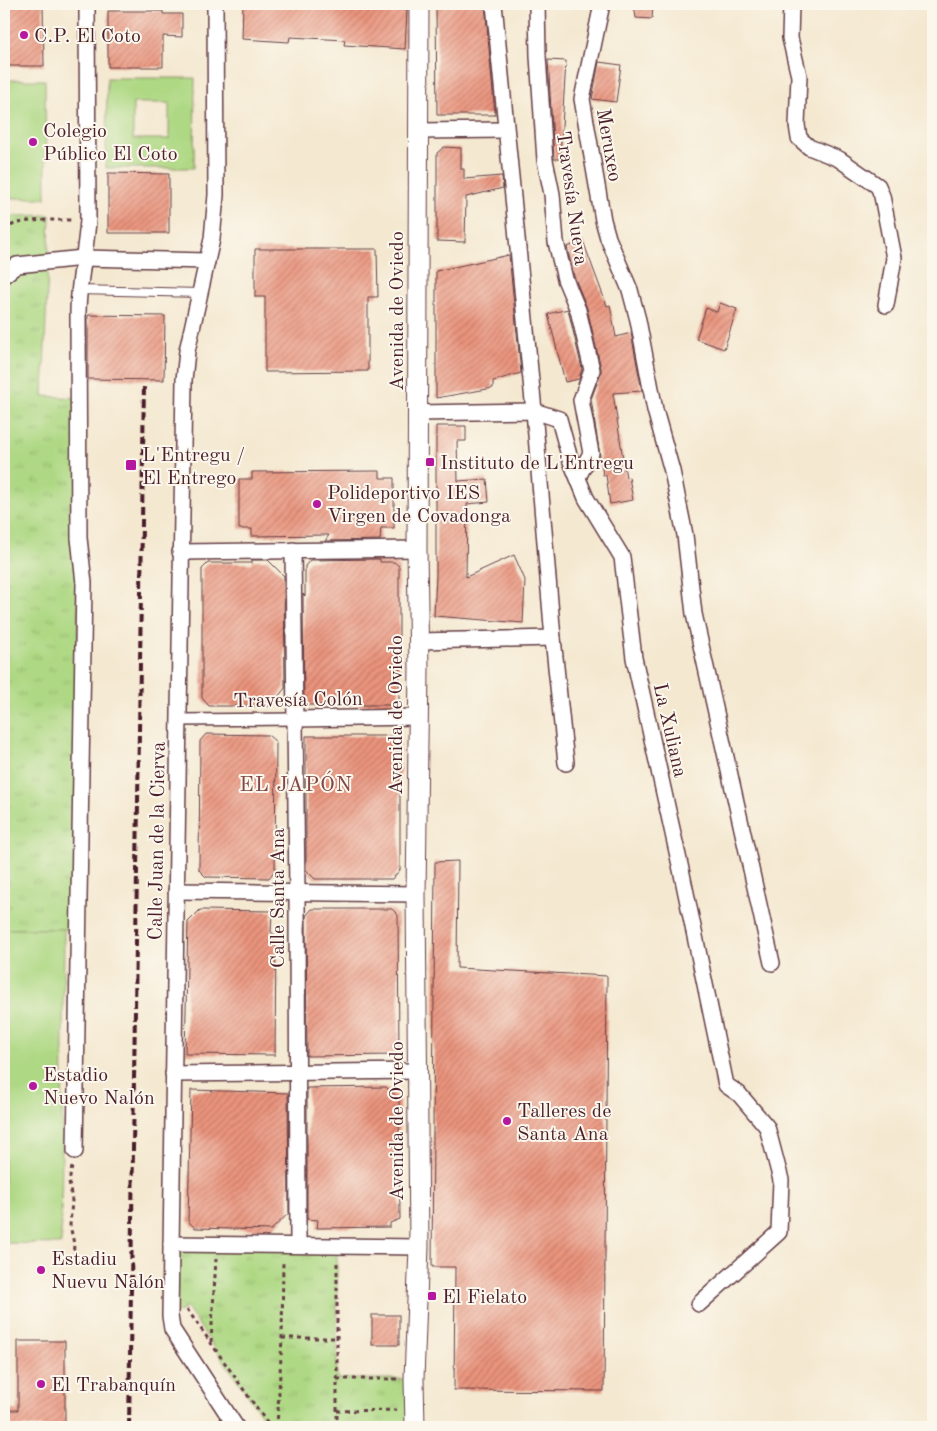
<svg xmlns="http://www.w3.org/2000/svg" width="937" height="1431" font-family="'Old Standard TT',serif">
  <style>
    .park { fill: url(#park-tufts); stroke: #7c7c57 }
    .garden { fill: #aed883; stroke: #7c7c57; fill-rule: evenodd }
    .building { fill: url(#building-hatch) }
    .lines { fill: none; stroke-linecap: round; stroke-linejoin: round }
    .service-casing { stroke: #643d44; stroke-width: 10 }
    .pedestrian-casing { stroke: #643d44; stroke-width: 14 }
    .minor-casing { stroke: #643d44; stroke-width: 18 }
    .tertiary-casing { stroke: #643d44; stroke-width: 21 }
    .path { stroke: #643d44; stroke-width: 3; stroke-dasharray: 4 4; stroke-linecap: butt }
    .service { stroke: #fff; stroke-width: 8 }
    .pedestrian { stroke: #fff; stroke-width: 11 }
    .minor { stroke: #fff; stroke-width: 15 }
    .tertiary { stroke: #fff; stroke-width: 19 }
    .rail { stroke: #4a1f2b; stroke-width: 4; stroke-dasharray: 8 4; stroke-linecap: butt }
    .poi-dot { fill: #b5179e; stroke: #fbf7ec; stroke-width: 2 }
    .labels { text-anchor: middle; stroke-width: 4; stroke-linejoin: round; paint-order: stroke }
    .poi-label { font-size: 20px; fill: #4a1f2b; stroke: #fbf7ec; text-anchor: start }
    .street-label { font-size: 20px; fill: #4a1f2b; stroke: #fbf7ec }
    .neighbourhood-label { font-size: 21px; letter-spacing: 1px; fill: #824848; stroke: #fbf7ec }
  </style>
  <defs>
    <pattern id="park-tufts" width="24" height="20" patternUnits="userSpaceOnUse" patternTransform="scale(1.25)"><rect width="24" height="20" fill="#aed883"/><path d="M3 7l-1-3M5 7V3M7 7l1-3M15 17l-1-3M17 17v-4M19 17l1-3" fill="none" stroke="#97b971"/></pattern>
    <pattern id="building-hatch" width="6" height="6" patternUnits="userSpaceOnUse" patternTransform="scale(1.25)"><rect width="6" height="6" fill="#ea947d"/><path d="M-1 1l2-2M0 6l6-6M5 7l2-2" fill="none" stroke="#c07867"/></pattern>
  </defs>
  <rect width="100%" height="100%" fill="#fbf7ec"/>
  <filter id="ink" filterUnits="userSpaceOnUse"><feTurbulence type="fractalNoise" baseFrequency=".02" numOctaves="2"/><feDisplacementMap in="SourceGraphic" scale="10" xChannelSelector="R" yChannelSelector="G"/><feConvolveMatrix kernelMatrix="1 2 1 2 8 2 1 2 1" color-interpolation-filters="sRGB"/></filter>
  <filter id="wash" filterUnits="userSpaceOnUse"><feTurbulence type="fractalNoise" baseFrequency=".0096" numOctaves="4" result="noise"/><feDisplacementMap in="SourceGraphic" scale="20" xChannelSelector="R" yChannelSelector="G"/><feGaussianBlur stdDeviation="1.12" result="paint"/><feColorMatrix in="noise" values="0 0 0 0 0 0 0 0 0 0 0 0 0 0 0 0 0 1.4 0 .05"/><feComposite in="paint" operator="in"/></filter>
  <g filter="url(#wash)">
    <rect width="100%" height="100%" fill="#f4e8d0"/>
    <!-- park -->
    <g class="park">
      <polygon points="50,215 43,396 78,398 78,929 4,929 4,216"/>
      <polygon points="171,1244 337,1246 337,1379 414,1379 415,1427 270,1427 187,1308 170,1316"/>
    </g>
    <!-- garden -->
    <g class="garden">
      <path d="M107,78H195L194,168H106ZM133,103H169V139H133Z"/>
      <polygon points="4,80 45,80 46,198 4,198"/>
      <polygon points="4,929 64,929 61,1244 4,1243"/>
    </g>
    <g id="blocks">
      <!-- building -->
      <g class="building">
        <polygon points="4,4 43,4 44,66 4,66"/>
        <polygon points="243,4 327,4 407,9 405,49 344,45 345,40 290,37 289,42 242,39"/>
        <polygon points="436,4 485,4 495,115 437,115"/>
        <polygon points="634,4 653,4 652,19 636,18"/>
        <polygon points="108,11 163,11 163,14 182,14 182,37 163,36 163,67 108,67"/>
        <polygon points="548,60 566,61 560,159 554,159"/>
        <polygon points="599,62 621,65 616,102 592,99"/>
        <polygon points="444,147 461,148 461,169 464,169 464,179 502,176 503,188 466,197 465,242 437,241 437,153"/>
        <polygon points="108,173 169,174 169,233 108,233"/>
        <polygon points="583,241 607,306 610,305 616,337 631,333 642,391 613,393 626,478 629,477 633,500 610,504 606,475 603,475 591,399 601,373 601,368 587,308 574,276 567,247"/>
        <polygon points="255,249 377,249 378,297 368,297 368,371 265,372 265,297 255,297"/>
        <polygon points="509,255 521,373 493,381 493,388 436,398 436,271"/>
        <polygon points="720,303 737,309 724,349 696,339 706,308 717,312"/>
        <polygon points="568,309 582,369 579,379 565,382 548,314"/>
        <polygon points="88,315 165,316 164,380 88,379"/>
        <polygon points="436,426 466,426 466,441 457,441 458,481 487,479 489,502 467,504 466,577 514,555 525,580 523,623 434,616 436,576"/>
        <polygon points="380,471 380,478 394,478 394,528 381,528 380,540 325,541 329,535 252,536 252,529 239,529 239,479 252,479 252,472"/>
        <polygon points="380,559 380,562 394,562 399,566 399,705 304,705 303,594 305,596 305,566 310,560"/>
        <polygon points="252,560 268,560 284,576 285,688 271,706 209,706 202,698 202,569 208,563 252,563"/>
        <polygon points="206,734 268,735 276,742 275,870 269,878 206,877 199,870 200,741"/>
        <polygon points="306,736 393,736 400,741 400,870 392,879 315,879 306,870"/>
        <polygon points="458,861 457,968 607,976 604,1391 454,1390 455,1267 432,1267 435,862"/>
        <polygon points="312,909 392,909 398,915 399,1055 307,1056 306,916"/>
        <polygon points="200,910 272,911 271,932 276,936 275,1055 185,1054 188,922"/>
        <polygon points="386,1087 399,1099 400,1219 390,1223 390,1227 317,1228 318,1220 307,1219 307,1088"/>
        <polygon points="191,1090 288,1093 289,1213 271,1230 195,1228 188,1221"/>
        <rect x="372" y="1315" width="27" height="30"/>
        <polygon points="18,1341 65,1341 65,1427 4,1427 4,1410 18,1410"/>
      </g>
    </g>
  </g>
  <g filter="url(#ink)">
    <use href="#blocks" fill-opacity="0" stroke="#643d44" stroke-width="1"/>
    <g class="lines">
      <defs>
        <polyline id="service" points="79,290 200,293"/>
        <polyline id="pedestrian" points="178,720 295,719"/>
        <g id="minor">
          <polyline points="215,4 216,195 212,239 187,351 184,380 170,1316 172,1329 236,1427"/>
          <polyline points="537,4 538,56 545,160 552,194 556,242 565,279 578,310 592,370 581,400 591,453 578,477"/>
          <polyline points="602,4 582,99 603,220 608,238 630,290 638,320 655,410 672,471 685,535 694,614 772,963"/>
          <polyline points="791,4 790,38 799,76 797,125 799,138 809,147 839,159 878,186 882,196 894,258 886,305"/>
          <polyline points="419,131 505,130"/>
          <polyline points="4,275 17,265 83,258 207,261"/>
          <polyline points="418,413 534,411 559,419 570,459 586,498 622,557 634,658 682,874 726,1085 739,1094 767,1127 781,1180 779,1232 699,1304"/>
          <polyline points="293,550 297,893 298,1245"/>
          <polyline points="180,552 417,549"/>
          <polyline points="553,638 566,763"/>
          <polyline points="419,641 553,638 534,411 494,4"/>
          <polyline points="295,719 419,717"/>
          <polyline points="176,891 416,894"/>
          <polyline points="173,1074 418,1071"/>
          <path d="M75,1151L84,583L79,538L78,314C78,282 86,252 88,220L87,4"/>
          <polyline points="171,1244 419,1247"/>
        </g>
        <polyline id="tertiary" points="415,1427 414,1379 419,1247 416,894 419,669 417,549 419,4"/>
      </defs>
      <!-- service casing -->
      <use href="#service" class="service-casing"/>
      <!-- pedestrian casing -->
      <use href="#pedestrian" class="pedestrian-casing"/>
      <!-- minor casing -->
      <use href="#minor" class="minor-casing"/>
      <!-- tertiary casing -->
      <use href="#tertiary" class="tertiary-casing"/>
      <!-- path -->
      <g class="path">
        <path d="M4,230C16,218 56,220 73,220"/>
        <polyline points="72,1167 69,1182 72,1201 70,1225 74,1244 73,1260"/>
        <polyline points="187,1309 270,1427"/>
        <polyline points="282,1338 338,1338"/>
        <polyline points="211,1342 216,1259"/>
        <polyline points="337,1379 397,1379"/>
        <polyline points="337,1411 397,1410"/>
        <polyline points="277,1427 282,1338 283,1261"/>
        <polyline points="337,1427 337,1262"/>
      </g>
      <!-- service -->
      <use href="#service" class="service"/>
      <!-- pedestrian -->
      <use href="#pedestrian" class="pedestrian"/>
      <!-- minor -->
      <use href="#minor" class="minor"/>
      <!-- tertiary -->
      <use href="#tertiary" class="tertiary"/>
      <!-- rail -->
      <polyline class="rail" points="129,1427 144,384"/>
    </g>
  </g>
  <!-- markers -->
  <g class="poi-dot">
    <circle cx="24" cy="35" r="5"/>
    <circle cx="33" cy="142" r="5"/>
    <rect x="425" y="457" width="10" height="10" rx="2.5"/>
    <rect x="125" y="459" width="12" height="12" rx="2.5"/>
    <circle cx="317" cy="504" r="5"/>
    <circle cx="33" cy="1086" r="5"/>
    <circle cx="507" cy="1121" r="5"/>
    <circle cx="41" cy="1270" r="5"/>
    <rect x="427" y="1291" width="10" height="10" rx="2.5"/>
    <circle cx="41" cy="1384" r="5"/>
  </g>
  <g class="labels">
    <!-- poi labels -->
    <g class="poi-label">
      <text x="34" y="42">C.P. El Coto</text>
      <text x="43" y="137">Colegio<tspan x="43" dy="23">Público El Coto</tspan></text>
      <text x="142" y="461">L'Entregu /<tspan x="142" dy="23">El Entrego</tspan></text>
      <text x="440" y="469">Instituto de L'Entregu</text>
      <text x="327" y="499">Polideportivo IES<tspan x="327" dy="23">Virgen de Covadonga</tspan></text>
      <text x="43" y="1081">Estadio<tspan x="43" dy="23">Nuevo Nalón</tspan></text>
      <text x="517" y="1117">Talleres de<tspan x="517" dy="23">Santa Ana</tspan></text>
      <text x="51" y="1265">Estadiu<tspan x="51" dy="23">Nuevu Nalón</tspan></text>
      <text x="442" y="1303">El Fielato</text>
      <text x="51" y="1391">El Trabanquín</text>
    </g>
    <!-- street labels -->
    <g class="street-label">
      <text transform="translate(610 145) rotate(80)" y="7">Meruxeo</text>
      <text transform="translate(573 198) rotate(82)" y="7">Travesía Nueva</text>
      <text transform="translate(396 311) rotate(-90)" y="7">Avenida de Oviedo</text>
      <text transform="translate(298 699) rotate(-1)" y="7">Travesía Colón</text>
      <text transform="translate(395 715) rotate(-90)" y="7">Avenida de Oviedo</text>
      <text transform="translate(671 730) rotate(77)" y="7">La Xuliana</text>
      <text transform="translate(156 841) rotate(-89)" y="7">Calle Juan de la Cierva</text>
      <text transform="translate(277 898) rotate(-90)" y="7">Calle Santa Ana</text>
      <text transform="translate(396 1121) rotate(-90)" y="7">Avenida de Oviedo</text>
    </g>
    <!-- neighbourhood labels -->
    <g class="neighbourhood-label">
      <text x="296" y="791">EL JAPÓN</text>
    </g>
  </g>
  <!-- margin -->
  <rect width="937" height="1431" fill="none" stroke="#fbf7ec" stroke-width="20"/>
</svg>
